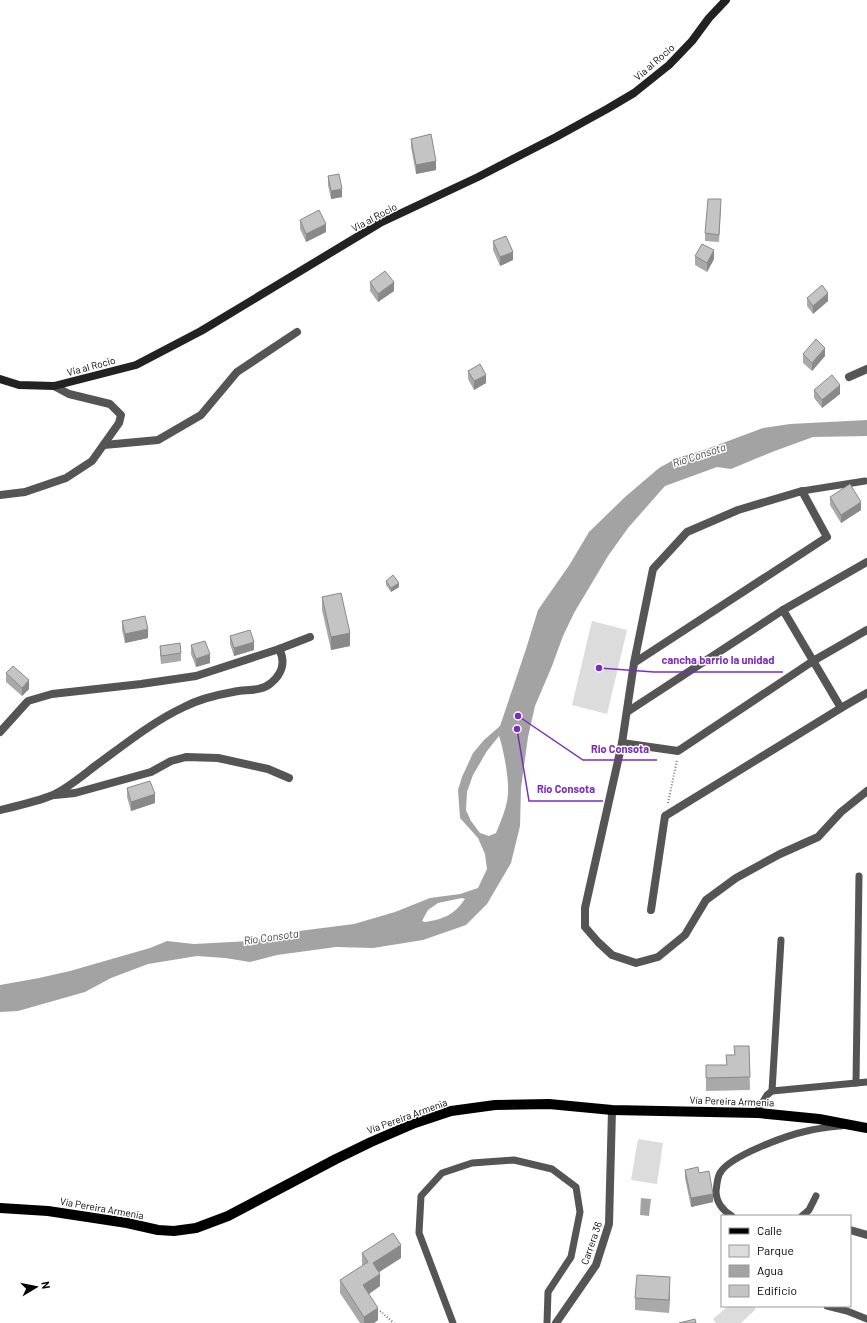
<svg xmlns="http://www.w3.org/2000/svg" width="867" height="1323" font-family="Barlow,sans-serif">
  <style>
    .green { fill: #dcdcdc }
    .water { fill: #a3a3a3; fill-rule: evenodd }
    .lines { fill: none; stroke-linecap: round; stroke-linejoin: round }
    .path { stroke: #777; stroke-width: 2; stroke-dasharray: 1 2; stroke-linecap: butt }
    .service { stroke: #555; stroke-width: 7 }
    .minor { stroke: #555; stroke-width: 8 }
    .secondary { stroke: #222; stroke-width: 8 }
    .primary { stroke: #000; stroke-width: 10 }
    .wall { fill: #a9a9a9 }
    .shaded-wall { fill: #898989 }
    .building { fill: #c4c4c4; stroke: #898989 }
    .labels { text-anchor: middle; stroke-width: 3; stroke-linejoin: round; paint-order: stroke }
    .street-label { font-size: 10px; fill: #000; stroke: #fff }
    .water-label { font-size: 11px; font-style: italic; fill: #444; stroke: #fff }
    .leader { fill: none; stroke: #7b2cbf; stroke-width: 1.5 }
    .callout-dot { fill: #7b2cbf; stroke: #fff; stroke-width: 1.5 }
    .callout-label { font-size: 11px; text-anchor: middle; font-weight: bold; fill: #7b2cbf; stroke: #fff; stroke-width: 3; stroke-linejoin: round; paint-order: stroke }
  </style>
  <rect width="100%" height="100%" fill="#fff"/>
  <!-- green -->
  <g class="green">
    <polygon points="592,621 627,630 607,714 572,705"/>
    <polygon points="638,1139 663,1143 657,1184 631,1180"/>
    <polygon points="728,1306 753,1306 756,1309 741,1323 716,1323 713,1319"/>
  </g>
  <!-- water -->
  <g class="water">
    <path d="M867,420V436L813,437L772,452L731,469L717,467L665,486L628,528L608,556L574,613L563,636L552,666L535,706L528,737L521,788L520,826L511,863L487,904L466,925L423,940L373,948L336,947L277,955L250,962L225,958L197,956L148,964L111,978L85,992L18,1011L0,1012V985L39,978L70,971L150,948L167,941L194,944L250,941L299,931L354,924L395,912L430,898L460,894L478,888L487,869L485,854L478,838L460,818L458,790L462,777L473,753L484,740L500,726L526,649L538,610L570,564L589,532L625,497L659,468L677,458L704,450L763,428L790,424ZM499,736C504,751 509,779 508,794C507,807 501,821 496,833L489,836L480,833L471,821L466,810L467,792L473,775L487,751ZM462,898L465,899C454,915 444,919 425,922L422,921L428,910L438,903Z"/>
    <polygon points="641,1198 651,1199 649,1216 640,1215"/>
  </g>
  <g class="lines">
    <!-- path -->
    <g class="path">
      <polyline points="668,803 677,760"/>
      <polyline points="380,1311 394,1323"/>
    </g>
    <!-- service -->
    <g class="service">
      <polyline points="802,491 865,481"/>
      <polyline points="856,1083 859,876"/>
      <polyline points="772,1091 867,1082"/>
      <polyline points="756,1113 767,1095 772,1091 781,940"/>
      <path d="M732,1216C723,1211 716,1202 716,1191C717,1185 717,1178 720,1173C729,1156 788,1135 807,1131C818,1128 830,1127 841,1126"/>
      <polyline points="802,1216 809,1210 816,1196"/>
      <polyline points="827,1306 847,1311 867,1319"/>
      <polyline points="453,1323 419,1233 421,1196 442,1173 472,1163 514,1160 552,1169 576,1187 580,1212 571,1257 548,1292 547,1323"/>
    </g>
    <!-- minor -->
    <g class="minor">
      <polyline points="849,377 867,369"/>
      <polyline points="104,445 158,440 201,415 237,372 297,332"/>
      <polyline points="0,495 25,492 66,478 92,461 119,423 121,415 110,404 69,394 54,386"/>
      <polyline points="783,610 841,708"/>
      <polyline points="634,663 827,537 802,491 738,510 687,532 653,569 634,663 622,743 585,908 585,927 598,942 612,955 636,963 658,957 685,935 706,900 736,878 780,854 818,837 841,812 867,791"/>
      <polyline points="627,712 783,610 867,562"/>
      <polyline points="0,732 28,701 52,694 141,684 196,676 279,649 310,637"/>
      <polyline points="622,743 678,751 813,661 867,630"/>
      <polyline points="55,795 75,793 151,772 171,761 186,757 218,758 268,769 289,778"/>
      <path d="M0,810C17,806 36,802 53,795C68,788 82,776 95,766C124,745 152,722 184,707C199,699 216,695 233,692C246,689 261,692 271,683C282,674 286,662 279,649"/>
      <polyline points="651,910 665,816 841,708 867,693"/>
      <polyline points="850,1230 867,1235"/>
      <polyline points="556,1323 596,1265 609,1224 612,1110"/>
    </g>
    <!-- secondary -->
    <polyline class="secondary" points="0,379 19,385 54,386 136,365 201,331 380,223 478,177 556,137 607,109 634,93 669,65 692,41 709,18 726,0"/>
    <!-- primary -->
    <polyline class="primary" points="0,1208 48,1211 127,1223 158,1230 174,1231 196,1228 228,1216 336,1159 371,1142 415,1123 451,1111 495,1105 549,1104 612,1110 758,1113 819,1119 867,1128"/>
  </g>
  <!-- wall -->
  <g class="wall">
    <polygon points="411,139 436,170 416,174 411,147"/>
    <polygon points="328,176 342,197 331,199 328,185"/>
    <polygon points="721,207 719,242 705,241 705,233"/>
    <polygon points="300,220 326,232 306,242 300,229"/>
    <polygon points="493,241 513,260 500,266 493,250"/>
    <polygon points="695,256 714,259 707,272 695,265"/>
    <polygon points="370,282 394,291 378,302 370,291"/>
    <polygon points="807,298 828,301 813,314 807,306"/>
    <polygon points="803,354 825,356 812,371 803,363"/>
    <polygon points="468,371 486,383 474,390 468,379"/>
    <polygon points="814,390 840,394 822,408 814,398"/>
    <polygon points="830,497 861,510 841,523 830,505"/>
    <polygon points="386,581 399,587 391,592 386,585"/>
    <polygon points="322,597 350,646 331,650 322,610"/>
    <polygon points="122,621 148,638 125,643 122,630"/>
    <polygon points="230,636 254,650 234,656 230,644"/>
    <polygon points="191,645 210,663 196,667 191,654"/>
    <polygon points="160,646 181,653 181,661 161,664 160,655"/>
    <polygon points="6,673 29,689 22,696 6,682"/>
    <polygon points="127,788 155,803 131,811 127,797"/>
    <polygon points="749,1046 750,1090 706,1091 706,1065 727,1065 734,1055"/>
    <polygon points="685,1170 699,1173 713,1202 691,1207 685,1178"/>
    <polygon points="362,1253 401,1258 379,1272 380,1286 369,1294 378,1320 374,1323 360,1323 340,1293 340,1280 362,1266"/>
    <polygon points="670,1290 669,1313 635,1310 635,1298"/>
  </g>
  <!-- shaded-wall -->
  <g class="shaded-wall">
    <polygon points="436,161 436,170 416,174 416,165"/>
    <polygon points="342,189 342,197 331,199 331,191"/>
    <polygon points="326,224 326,232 306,242 306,234"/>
    <polygon points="714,250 714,259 707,272 707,263"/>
    <polygon points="513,252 513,260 500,266 500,257"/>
    <polygon points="394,282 394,291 378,302 378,294"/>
    <polygon points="828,293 828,301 813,314 813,306"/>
    <polygon points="825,348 825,356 812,371 812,363"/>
    <polygon points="486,375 486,383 474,390 474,381"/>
    <polygon points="840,385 840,394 822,408 822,400"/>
    <polygon points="861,502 861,510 841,523 841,515"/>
    <polygon points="399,583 399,587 391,592 391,588"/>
    <polygon points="148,629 148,638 125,643 125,634"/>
    <polygon points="350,633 350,646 331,650 331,637"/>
    <polygon points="254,642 254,650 234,656 234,648"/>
    <polygon points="210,654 210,663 196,667 196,659"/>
    <polygon points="29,680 29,689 22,696 22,688"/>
    <polygon points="155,794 155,803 131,811 131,802"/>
    <polygon points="713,1194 713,1202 691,1207 691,1198"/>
    <polygon points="401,1245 401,1258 373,1276 373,1263"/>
    <polygon points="380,1274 380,1286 363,1298 363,1285"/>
    <polygon points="670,1277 670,1290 669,1313 669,1300"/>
    <polygon points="378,1308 378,1320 374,1323 364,1323 364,1317"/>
  </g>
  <!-- building -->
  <g class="building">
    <polygon points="431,134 436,161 416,165 411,139"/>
    <polygon points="339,174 342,189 331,191 328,176"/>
    <polygon points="708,199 721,199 719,235 705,233"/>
    <polygon points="319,210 326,224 306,234 300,220"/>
    <polygon points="506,236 513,252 500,257 493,241"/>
    <polygon points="702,244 714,250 707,263 695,256"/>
    <polygon points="385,271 394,282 378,294 370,282"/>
    <polygon points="822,285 828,293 813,306 807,298"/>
    <polygon points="816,339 825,348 812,363 803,354"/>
    <polygon points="480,364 486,375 474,381 468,371"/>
    <polygon points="832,375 840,385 822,400 814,390"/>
    <polygon points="850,484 861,502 841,515 830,497"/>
    <polygon points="393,575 399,583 391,588 386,581"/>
    <polygon points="341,593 350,633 331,637 322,597"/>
    <polygon points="145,616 148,629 125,634 122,621"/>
    <polygon points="250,630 254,642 234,648 230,636"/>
    <polygon points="205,641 210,654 196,659 191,645"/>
    <polygon points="180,643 181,653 161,656 160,646"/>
    <polygon points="13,666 29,680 22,688 6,673"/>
    <polygon points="150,781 155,794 131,802 127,788"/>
    <polygon points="734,1046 749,1046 750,1077 706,1078 706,1065 727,1065 726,1055 735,1055"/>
    <polygon points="698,1167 699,1173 709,1171 713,1194 691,1198 685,1170"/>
    <polygon points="393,1233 401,1245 373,1263 380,1274 363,1285 378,1308 364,1317 340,1280 368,1262 362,1253"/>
    <polygon points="637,1275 670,1277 669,1300 635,1298"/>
    <polygon points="695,1319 696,1323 679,1323"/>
  </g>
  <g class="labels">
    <!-- street labels -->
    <g class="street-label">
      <text transform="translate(654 62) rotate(-41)" y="4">Via al Rocio</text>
      <text transform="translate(374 217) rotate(-28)" y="4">Via al Rocio</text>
      <text transform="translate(91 366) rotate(-15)" y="4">Via al Rocio</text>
      <text transform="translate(732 1101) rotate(2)" y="4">Vía Pereira Armenia</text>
      <text transform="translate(407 1116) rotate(-20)" y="4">Vía Pereira Armenia</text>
      <text transform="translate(102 1208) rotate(10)" y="4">Vía Pereira Armenia</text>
      <text transform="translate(591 1243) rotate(-71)" y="4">Carrera 36</text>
    </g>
    <!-- water labels -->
    <g class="water-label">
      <text transform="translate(699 455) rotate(-18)" y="4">Río Consota</text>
      <text transform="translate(271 937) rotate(-8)" y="4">Río Consota</text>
    </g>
  </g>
  <!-- callouts -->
  <path class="leader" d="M599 668L654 672H783M518 716L583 760H657M517 729L529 801H603"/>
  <g class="callout-dot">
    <circle cx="599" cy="668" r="4"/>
    <circle cx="518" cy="716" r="4"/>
    <circle cx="517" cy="729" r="4"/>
  </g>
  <g class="callout-label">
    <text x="718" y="664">cancha barrio la unidad</text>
    <text x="620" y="753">Rio Consota</text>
    <text x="566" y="793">Río Consota</text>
  </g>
  <!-- legend -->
  <rect x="721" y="1215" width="130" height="92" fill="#ffffff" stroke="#999999"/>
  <rect x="729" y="1228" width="20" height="6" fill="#000000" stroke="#999999"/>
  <text x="757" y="1235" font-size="12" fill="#000000">Calle</text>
  <rect x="729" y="1245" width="20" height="12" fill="#dcdcdc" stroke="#999999"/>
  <text x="757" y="1255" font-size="12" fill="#000000">Parque</text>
  <rect x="729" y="1265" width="20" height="12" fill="#a3a3a3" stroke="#999999"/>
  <text x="757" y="1275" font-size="12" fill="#000000">Agua</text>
  <rect x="729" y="1285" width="20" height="12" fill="#c4c4c4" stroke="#999999"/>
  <text x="757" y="1295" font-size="12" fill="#000000">Edificio</text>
  <!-- north arrow -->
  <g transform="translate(36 1287) rotate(80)" stroke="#ffffff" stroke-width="3" paint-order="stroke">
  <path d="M0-3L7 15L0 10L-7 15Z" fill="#000000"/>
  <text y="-6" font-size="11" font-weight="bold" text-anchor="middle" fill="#000000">N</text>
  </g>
</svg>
